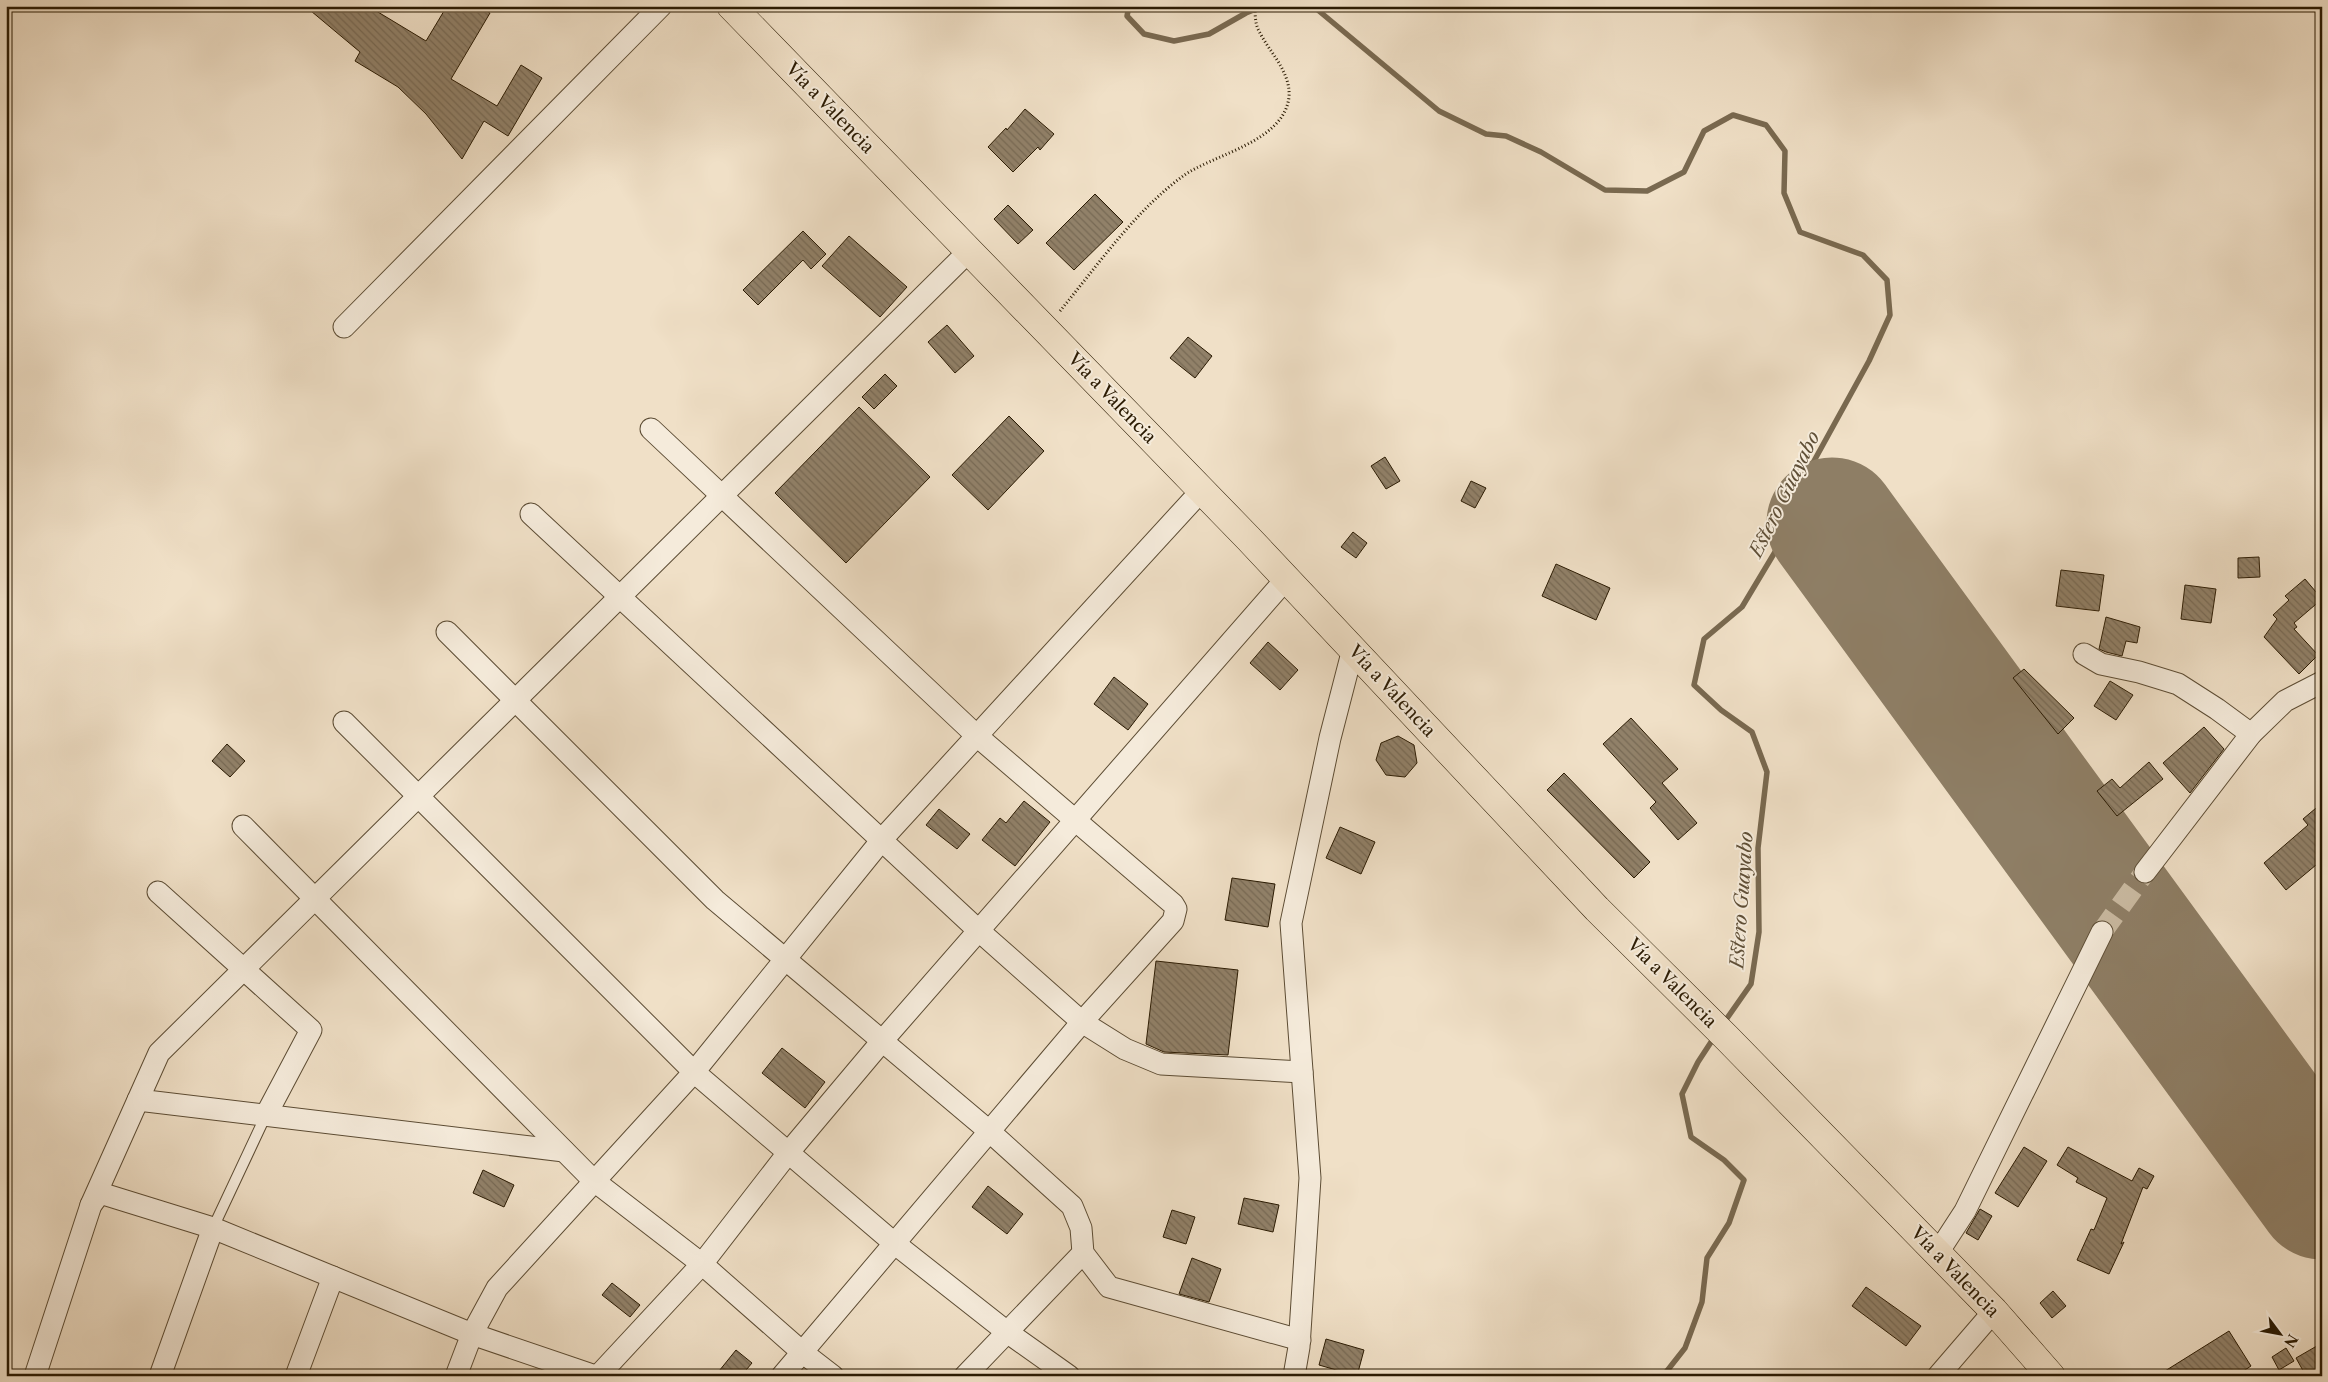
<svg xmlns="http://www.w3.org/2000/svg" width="2328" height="1382" font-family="'Libre Caslon Text',serif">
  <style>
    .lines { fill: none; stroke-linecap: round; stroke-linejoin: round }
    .stream { stroke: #796950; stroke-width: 5.5 }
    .runway { stroke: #8e7e65; stroke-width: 131 }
    .building { fill: url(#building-back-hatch); stroke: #2b1b03 }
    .street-tunnel { stroke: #c9b9a0; stroke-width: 21; stroke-dasharray: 21 11; stroke-linecap: butt }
    .lane-casing { stroke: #5c4c34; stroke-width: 12 }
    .street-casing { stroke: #5c4c34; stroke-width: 23 }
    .highway-casing { stroke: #2b1b03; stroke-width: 29 }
    .path { stroke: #2b1b03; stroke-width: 3; stroke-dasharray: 1 2.5; stroke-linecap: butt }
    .lane { stroke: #f5ebdb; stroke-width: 10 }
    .street { stroke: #f5ebdb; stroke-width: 21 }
    .highway { stroke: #f0e0c7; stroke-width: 28 }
    .labels { text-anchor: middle; stroke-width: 4; stroke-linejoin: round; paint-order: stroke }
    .street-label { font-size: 18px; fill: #2b1b03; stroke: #f5ebdb }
    .water-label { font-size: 19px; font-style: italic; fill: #5f4f37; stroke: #f5ebdb }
  </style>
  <defs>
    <pattern id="building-back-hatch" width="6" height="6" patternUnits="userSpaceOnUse" patternTransform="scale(1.25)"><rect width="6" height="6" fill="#918169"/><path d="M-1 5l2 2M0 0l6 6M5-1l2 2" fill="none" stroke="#776954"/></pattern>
  </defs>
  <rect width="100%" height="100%" fill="#f0e0c7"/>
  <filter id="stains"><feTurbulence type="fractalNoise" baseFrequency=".004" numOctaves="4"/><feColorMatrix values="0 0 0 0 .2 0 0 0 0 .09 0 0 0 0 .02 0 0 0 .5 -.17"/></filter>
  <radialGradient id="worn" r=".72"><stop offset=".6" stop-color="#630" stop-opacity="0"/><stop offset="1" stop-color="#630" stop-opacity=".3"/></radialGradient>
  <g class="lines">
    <!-- stream -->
    <g class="stream">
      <polyline points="1129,6 1127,16 1144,34 1174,41 1209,34 1246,13 1263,6"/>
      <polyline points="1313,6 1439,111 1486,134 1506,136 1541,152 1605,190 1647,191 1684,172 1704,131 1733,115 1766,125 1785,151 1784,193 1800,232 1863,255 1887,280 1890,315 1869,361 1803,481 1778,547 1742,607 1704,639 1694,685 1721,710 1752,732 1767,772 1758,848 1759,932 1751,984 1723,1024"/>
      <polyline points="1663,1376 1685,1348 1702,1302 1707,1258 1729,1223 1744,1180 1724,1160 1691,1137 1682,1094 1698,1062 1715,1036"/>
    </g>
    <!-- runway -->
    <polyline class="runway" points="1832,523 2322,1194"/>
  </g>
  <!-- building -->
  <g class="building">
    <polygon points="305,6 368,6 426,41 447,6 478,6 490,13 451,79 497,106 521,65 542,78 508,136 484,121 462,159 426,114 398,87 355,61 360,52"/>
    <polygon points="1025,109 1054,134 1040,150 1038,147 1013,172 988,147 1006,128 1007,130"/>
    <polygon points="1095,194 1123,222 1074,270 1046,243"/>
    <polygon points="1008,205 1033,230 1018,244 994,219"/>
    <polygon points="803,231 826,254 811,269 803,260 758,305 743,290"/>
    <polygon points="849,236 907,287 880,317 822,266"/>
    <polygon points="947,325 974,356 955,373 928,342"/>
    <polygon points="1188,337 1212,356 1195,378 1170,358"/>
    <polygon points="885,374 897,386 874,409 862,397"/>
    <polygon points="859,407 930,477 846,563 775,493"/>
    <polygon points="1009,416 1044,451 988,510 952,475"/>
    <polygon points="1385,457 1400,481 1386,489 1371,466"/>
    <polygon points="1471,481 1486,488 1475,508 1461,501"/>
    <polygon points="1353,532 1367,543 1356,558 1341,547"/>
    <polygon points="2259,557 2260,577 2238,578 2238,558"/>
    <polygon points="1556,564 1610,588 1596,620 1542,596"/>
    <polygon points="2061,570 2104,575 2099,611 2056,606"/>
    <polygon points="2305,579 2322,599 2294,623 2297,627 2294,629 2318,655 2299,674 2264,637 2277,619 2273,615 2289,600 2285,596"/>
    <polygon points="2185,585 2216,589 2211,623 2181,619"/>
    <polygon points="2106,617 2140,627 2137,643 2126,641 2122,656 2106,652 2099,649"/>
    <polygon points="1268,642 1298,670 1280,690 1250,663"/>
    <polygon points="2024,669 2074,718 2058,734 2013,678"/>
    <polygon points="1114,677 1148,704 1128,730 1094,704"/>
    <polygon points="2110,681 2133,695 2116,720 2094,706"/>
    <polygon points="1631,718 1678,769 1662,783 1697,823 1678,840 1650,808 1656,802 1603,744"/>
    <polygon points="2204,727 2224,749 2190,793 2163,763"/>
    <polygon points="1398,736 1414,745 1417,763 1405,777 1386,775 1376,760 1381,743"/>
    <polygon points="227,744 245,761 230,777 212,761"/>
    <polygon points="2149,762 2163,779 2117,816 2097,791 2112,779 2120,788"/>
    <polygon points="1564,773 1650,862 1634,878 1547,790"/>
    <polygon points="1024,801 1050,822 1015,866 982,840 1000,818 1006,823"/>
    <polygon points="2322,803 2322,860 2286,890 2264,863 2308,825 2303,819"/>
    <polygon points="939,809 970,834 957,849 926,825"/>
    <polygon points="1340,827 1375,842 1361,874 1326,858"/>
    <polygon points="1232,878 1275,884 1268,927 1225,920"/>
    <polygon points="1156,961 1238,970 1228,1055 1164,1052 1146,1044"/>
    <polygon points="782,1048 825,1082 805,1108 762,1073"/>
    <polygon points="2024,1147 2047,1161 2018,1207 1995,1193"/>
    <polygon points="2068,1147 2132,1181 2139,1168 2154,1176 2147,1189 2143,1187 2121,1244 2124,1242 2109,1274 2077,1260 2091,1229 2094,1230 2107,1198 2076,1182 2078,1178 2057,1165"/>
    <polygon points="483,1170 514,1185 504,1207 473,1193"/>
    <polygon points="988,1186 1023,1214 1007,1234 972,1207"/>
    <polygon points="1244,1198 1279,1205 1273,1232 1238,1224"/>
    <polygon points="1980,1209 1992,1216 1978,1240 1966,1233"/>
    <polygon points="1172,1210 1195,1217 1186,1244 1163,1237"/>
    <polygon points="1192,1258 1221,1269 1209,1302 1179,1294"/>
    <polygon points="612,1283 640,1305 630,1317 602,1295"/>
    <polygon points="1866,1287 1921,1326 1906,1346 1852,1306"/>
    <polygon points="2053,1291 2066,1306 2052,1318 2040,1303"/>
    <polygon points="2229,1331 2251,1366 2236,1376 2157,1376"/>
    <polygon points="1326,1339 1364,1350 1357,1376 1319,1365"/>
    <polygon points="2322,1343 2322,1371 2313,1376 2306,1376 2296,1358"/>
    <polygon points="2286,1348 2294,1361 2279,1370 2272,1357"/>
    <polygon points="736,1350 752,1363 741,1376 715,1376"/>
  </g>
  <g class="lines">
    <!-- street-tunnel -->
    <polyline class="street-tunnel" points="2102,932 2145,872"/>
    <defs>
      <polyline id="lane" points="213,1228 266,1115"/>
      <g id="street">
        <polyline points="344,327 661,6"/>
        <polyline points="651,429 977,736 1173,904 1176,909 1173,921 1082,1022 782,1376"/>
        <polyline points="531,514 978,930 1082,1022 1125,1049 1161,1064 1302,1072"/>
        <polyline points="447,632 715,900 989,1131 1072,1206 1081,1228 1083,1253 1109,1287 1300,1340"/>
        <polyline points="2084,654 2101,664 2139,672 2178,684 2217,709 2251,734"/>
        <polyline points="344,722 694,1072 894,1243 1007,1332 1069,1376"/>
        <polyline points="243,826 593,1180 702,1264 802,1352 833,1376"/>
        <polyline points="2145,872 2251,734 2285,701 2322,682"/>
        <polyline points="158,892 311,1030 266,1115"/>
        <polyline points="138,1100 564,1151"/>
        <polyline points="91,1205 159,1053 969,251"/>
        <polyline points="1937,1254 1965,1211 2102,932"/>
        <polyline points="35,1376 91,1205 100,1193 213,1228 472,1334 595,1376"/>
        <polyline points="160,1376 213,1228"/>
        <polyline points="296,1376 333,1277"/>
        <polyline points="456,1376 472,1334 497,1288 694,1072 885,836 1202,490"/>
        <polyline points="598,1376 702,1264 788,1153 883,1040 1286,579"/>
        <polyline points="965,1376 1083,1253"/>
        <polyline points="1294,1376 1299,1347 1310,1178 1291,923 1330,738 1353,649"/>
        <polyline points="1938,1376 1994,1311"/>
      </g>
      <polyline id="highway" points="731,6 1248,538 1597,909 1727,1038 1994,1311 2051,1376"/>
    </defs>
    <!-- lane casing -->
    <use href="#lane" class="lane-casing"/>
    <!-- street casing -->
    <use href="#street" class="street-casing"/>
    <!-- highway casing -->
    <use href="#highway" class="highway-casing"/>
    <!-- path -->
    <path class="path" d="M1060,311C1098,265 1135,211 1183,176C1214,154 1284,142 1289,97C1291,71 1268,51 1258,29C1255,22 1255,13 1255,6"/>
    <!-- lane -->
    <use href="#lane" class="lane"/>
    <!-- street -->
    <use href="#street" class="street"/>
    <!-- highway -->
    <use href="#highway" class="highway"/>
  </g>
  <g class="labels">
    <!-- street labels -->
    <g class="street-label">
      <text transform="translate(830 108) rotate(46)" y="6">Vía a Valencia</text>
      <text transform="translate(1112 398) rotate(46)" y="6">Vía a Valencia</text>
      <text transform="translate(1392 691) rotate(47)" y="6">Vía a Valencia</text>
      <text transform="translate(1672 983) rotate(45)" y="6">Vía a Valencia</text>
      <text transform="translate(1955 1272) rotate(46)" y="6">Vía a Valencia</text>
    </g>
    <!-- water labels -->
    <g class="water-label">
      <text transform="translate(1784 494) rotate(-64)" y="7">Estero Guayabo</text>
      <text transform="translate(1741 900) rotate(-86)" y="7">Estero Guayabo</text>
    </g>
  </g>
  <!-- margin -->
  <rect width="2328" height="1382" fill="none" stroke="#f0e0c7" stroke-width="25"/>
  <rect x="8" y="8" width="2313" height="1367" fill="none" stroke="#2b1b03" stroke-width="2.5"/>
  <rect x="12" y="12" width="2303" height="1357" fill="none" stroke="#2b1b03"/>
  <!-- north arrow -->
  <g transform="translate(2280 1334) rotate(122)" stroke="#f5ebdb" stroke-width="4" paint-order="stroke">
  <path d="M0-4L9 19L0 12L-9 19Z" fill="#2b1b03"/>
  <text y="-8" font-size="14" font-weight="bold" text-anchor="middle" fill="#2b1b03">N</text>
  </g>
  <rect width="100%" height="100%" filter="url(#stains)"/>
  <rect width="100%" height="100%" fill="url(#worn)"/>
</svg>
